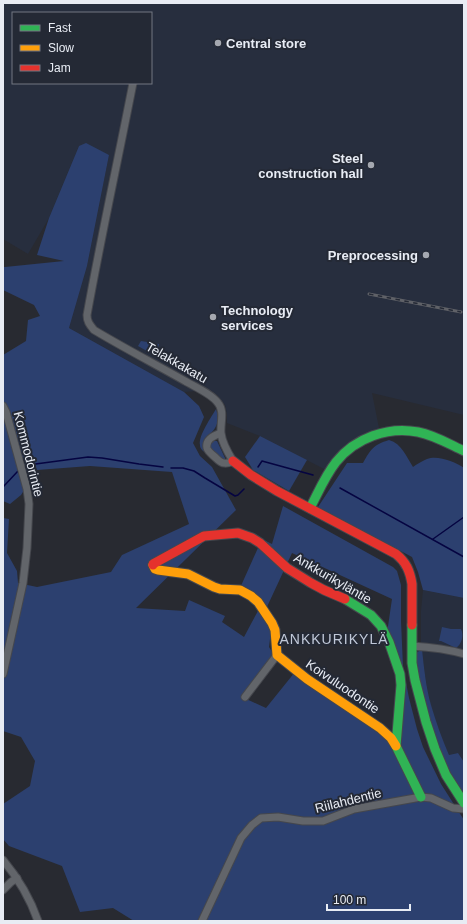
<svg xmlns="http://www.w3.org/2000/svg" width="467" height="924" font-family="Arial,sans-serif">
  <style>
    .built { fill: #272e3e; fill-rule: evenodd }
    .green { fill: #2c406f }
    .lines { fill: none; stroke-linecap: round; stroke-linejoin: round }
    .stream { stroke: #050441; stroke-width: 1.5 }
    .street-casing { stroke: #45474d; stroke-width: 9 }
    .fast-casing { stroke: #45474d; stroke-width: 11 }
    .slow-casing { stroke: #45474d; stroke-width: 11 }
    .jam-casing { stroke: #45474d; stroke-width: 11 }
    .street { stroke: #62656a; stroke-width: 7 }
    .fast { stroke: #30b455; stroke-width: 9 }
    .slow { stroke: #ff9f0a; stroke-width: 9 }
    .jam { stroke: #e5322d; stroke-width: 9 }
    .rail-casing { stroke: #5f6167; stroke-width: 3 }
    .rail { stroke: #242935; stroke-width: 1.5; stroke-dasharray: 4.5; stroke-linecap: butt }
    .poi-dot { fill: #a5a8b0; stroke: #242935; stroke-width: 1.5 }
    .labels { text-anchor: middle; stroke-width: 4; stroke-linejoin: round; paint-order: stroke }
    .poi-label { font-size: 13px; font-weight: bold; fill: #e8ecf4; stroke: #242935; text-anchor: start }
    .street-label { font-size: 13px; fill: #e8ecf4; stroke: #242935 }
    .neighbourhood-label { font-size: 14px; letter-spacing: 1px; fill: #c0c8d8; stroke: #242935 }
  </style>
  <rect width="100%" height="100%" fill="#282a31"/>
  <!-- built -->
  <g class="built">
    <path d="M3,3H464V415L372,393L379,428L370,432L326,470L260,436L227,423V414L225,405L217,395L210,390L184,392L69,328L87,266L109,155L79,146L49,218L28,254L3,239ZM13,13H151V83H13Z"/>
    <polygon points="423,590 464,598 464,762 458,753 449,755 438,730 430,703 425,676 421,643 421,611"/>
  </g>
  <!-- green -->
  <g class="green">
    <polygon points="86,143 109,155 87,266 69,328 184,392 199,406 204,417 193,443 200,456 212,467 236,510 136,608 185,611 189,600 225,616 222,622 244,637 259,609 271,631 269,647 274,655 242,697 266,708 295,672 382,732 393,745 401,703 387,633 392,599 292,553 266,609 240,588 262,539 272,544 283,506 393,567 397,571 401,585 401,621 403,667 409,698 417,729 423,747 441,784 464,820 464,921 134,921 113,908 80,912 62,866 9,846 3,839 3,804 30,786 35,761 21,737 3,731 3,518 9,519 7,553 17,571 18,583 37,587 111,572 122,555 189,524 172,472 90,466 37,470 21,495 10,504 3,501 3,355 26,341 28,320 40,316 34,305 3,290 3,267 5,267 64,261 37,255 49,218 79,146"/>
    <polygon points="141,341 159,344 157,354 154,355 138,346"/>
    <path d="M216,409C218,415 219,422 215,428C208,439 199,435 206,453C203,451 200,449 200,445C198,436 212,416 216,409Z"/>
    <polygon points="260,436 307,460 289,491 253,470 245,457"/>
    <path d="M389,440C402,444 406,456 413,467C417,464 422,461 427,459C438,455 455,462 464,468V598L423,590L418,572L412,557L318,507L347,463H363C371,449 373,445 389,440Z"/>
    <polygon points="214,441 217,441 225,458 225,459 223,460 210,447 210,443"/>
    <path d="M442,627L451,629H461C464,635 462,644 456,648L441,641H439Z"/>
    <path d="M422,649C424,668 426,687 431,705C436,722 442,739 449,755L458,753L464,762V798L452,777L443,757L429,720L415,664L416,653Z"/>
  </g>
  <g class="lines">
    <!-- stream -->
    <g class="stream">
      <polyline points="24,467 28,465 88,457 102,458 139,464 163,467"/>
      <polyline points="258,467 262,461 313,475"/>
      <polyline points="171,468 183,468 194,471 205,478 235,496 238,495 244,489"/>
      <polyline points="3,487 18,471"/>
      <polyline points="340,488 464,557"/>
      <polyline points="433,539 464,517"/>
    </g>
    <defs>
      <g id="street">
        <path d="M133,83C118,160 101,237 87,315C87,322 90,325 94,330C124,348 155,364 185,381C195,387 212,394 218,403C225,411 220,424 221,433C222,443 228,453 233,461C231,462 227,464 224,463C221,463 218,460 216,458C213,455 208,452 207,448C205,439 215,435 221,433"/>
        <polyline points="3,406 6,412 27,489 29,504 27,548 23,583 3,674"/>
        <path d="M412,646C429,647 447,649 464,654"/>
        <polyline points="245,697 277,655"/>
        <path d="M3,860C18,878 30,898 38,921"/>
        <polyline points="3,890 11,882 17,878"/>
        <polyline points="202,921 241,838 252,825 261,818 278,817 303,821 323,821 354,809 421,797 431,798 453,808 464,809"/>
      </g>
      <g id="fast">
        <path d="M310,508C318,493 325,476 336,462C355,438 388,426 418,432C434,435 449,444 464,451"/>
        <polyline points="345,599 371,615 381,626 389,642 400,674 401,685 396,746 421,797"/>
        <polyline points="412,625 412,663 415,680 426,722 435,749 446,775 464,803"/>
      </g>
      <polyline id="slow" points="153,565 155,569 158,570 188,574 214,587 220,589 240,590 251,596 258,602 272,623 275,630 277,655 307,679 380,728 391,738 396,746"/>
      <g id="jam">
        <path d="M233,461L251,475L277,491L396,554C406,562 410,571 412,584V625"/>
        <polyline points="153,565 153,564 204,536 238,533 252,538 260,543 287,568 311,583 324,590 345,599"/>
      </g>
    </defs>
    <!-- street casing -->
    <use href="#street" class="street-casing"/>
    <!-- fast casing -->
    <use href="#fast" class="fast-casing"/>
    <!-- slow casing -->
    <use href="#slow" class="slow-casing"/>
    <!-- jam casing -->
    <use href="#jam" class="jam-casing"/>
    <!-- street -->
    <use href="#street" class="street"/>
    <!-- fast -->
    <use href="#fast" class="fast"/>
    <!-- slow -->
    <use href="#slow" class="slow"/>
    <!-- jam -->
    <use href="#jam" class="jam"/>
    <defs>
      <polyline id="rail" points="369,294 461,312"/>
    </defs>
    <!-- rail casing -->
    <use href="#rail" class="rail-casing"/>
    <!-- rail -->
    <use href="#rail" class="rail"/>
  </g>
  <!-- markers -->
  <g class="poi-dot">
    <circle cx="218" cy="43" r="4"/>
    <circle cx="371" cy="165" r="4"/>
    <circle cx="426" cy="255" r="4"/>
    <circle cx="213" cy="317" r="4"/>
  </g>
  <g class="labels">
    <!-- poi labels -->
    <g class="poi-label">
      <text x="226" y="48">Central store</text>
      <text x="363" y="163" text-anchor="end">Steel<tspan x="363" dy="15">construction hall</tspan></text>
      <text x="418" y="260" text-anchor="end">Preprocessing</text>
      <text x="221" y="315">Technology<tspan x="221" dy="15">services</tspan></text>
    </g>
    <!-- street labels -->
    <g class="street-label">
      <text transform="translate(177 362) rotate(30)" y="5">Telakkakatu</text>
      <text transform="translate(29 454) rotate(76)" y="5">Kommodorintie</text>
      <text transform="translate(333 578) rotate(30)" y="5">Ankkurikyläntie</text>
      <text transform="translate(343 686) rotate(34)" y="5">Koivuluodontie</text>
      <text transform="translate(348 800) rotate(-14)" y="5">Riilahdentie</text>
    </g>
    <!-- neighbourhood labels -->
    <g class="neighbourhood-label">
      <text x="334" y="644">ANKKURIKYLÄ</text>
    </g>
  </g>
  <!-- border -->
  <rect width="467" height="924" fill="none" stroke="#e8ecf4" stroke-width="8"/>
  <!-- legend -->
  <rect x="12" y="12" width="140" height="72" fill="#242935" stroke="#727781"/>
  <rect x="20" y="25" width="20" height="6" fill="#30b455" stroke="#727781"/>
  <text x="48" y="32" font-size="12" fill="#e8ecf4">Fast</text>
  <rect x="20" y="45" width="20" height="6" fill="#ff9f0a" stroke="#727781"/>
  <text x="48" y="52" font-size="12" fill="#e8ecf4">Slow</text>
  <rect x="20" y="65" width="20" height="6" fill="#e5322d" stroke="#727781"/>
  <text x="48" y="72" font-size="12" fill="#e8ecf4">Jam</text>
  <!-- scale -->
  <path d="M327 904v6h83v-6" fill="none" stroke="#e8ecf4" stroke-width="2"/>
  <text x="333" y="904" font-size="12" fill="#e8ecf4" stroke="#242935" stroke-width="3" paint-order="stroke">100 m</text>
</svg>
